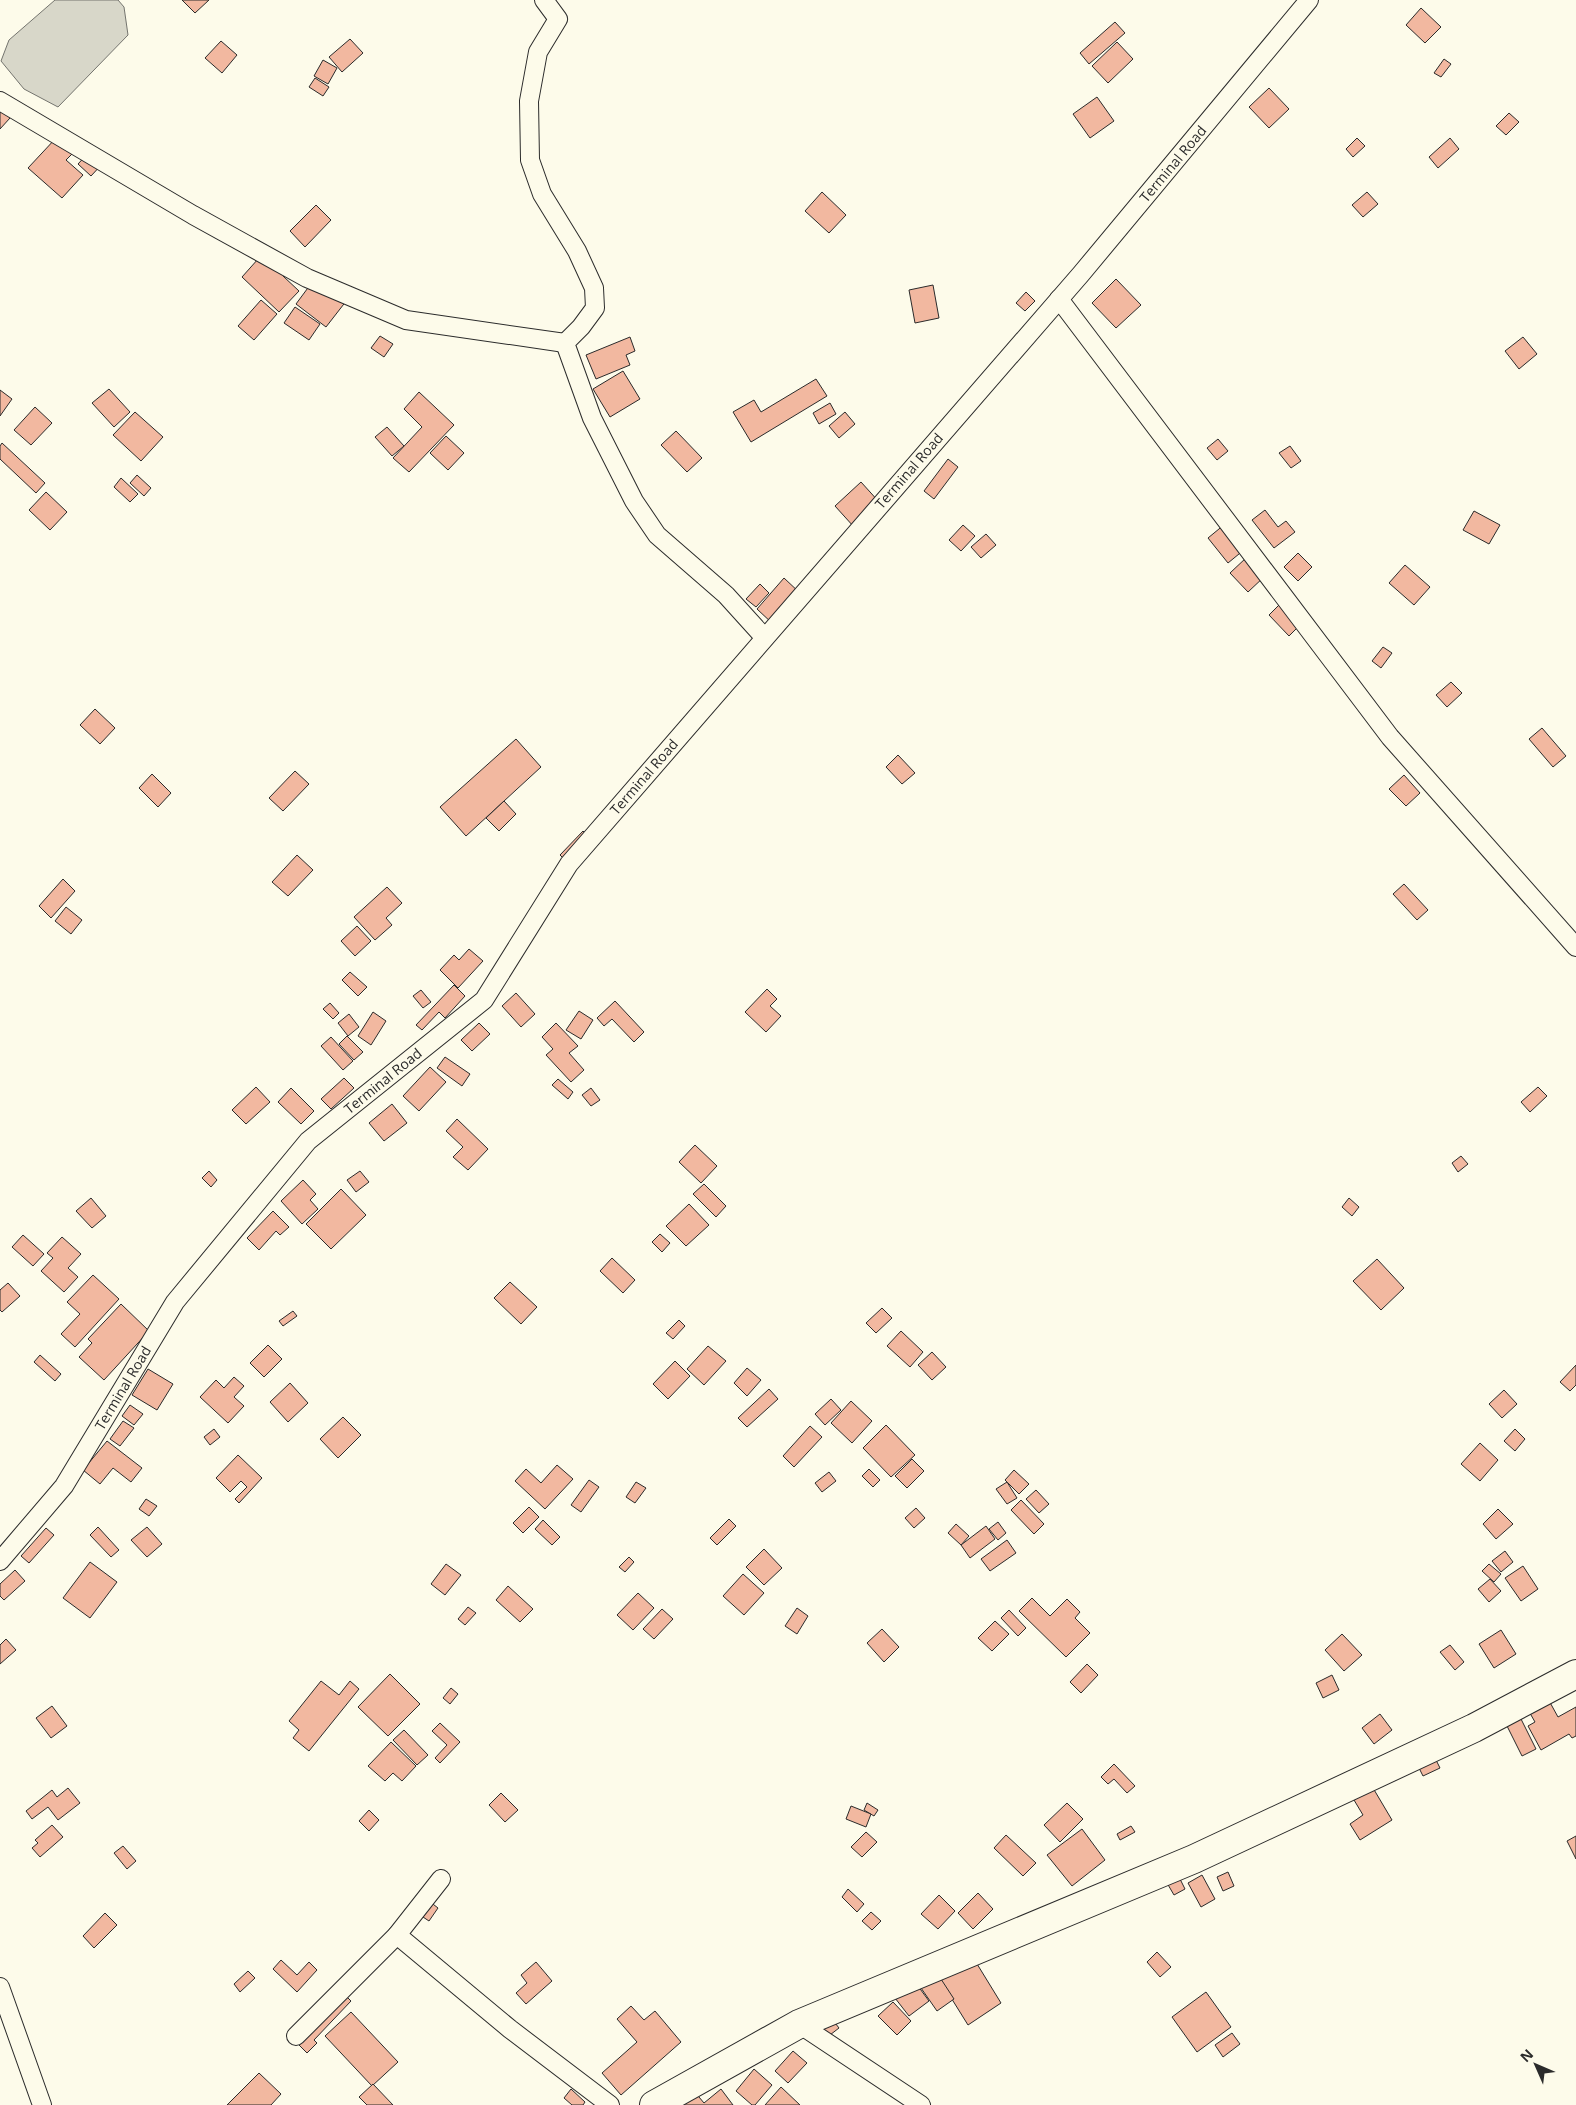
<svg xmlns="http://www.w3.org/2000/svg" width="1576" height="2105" font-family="'Open Sans',sans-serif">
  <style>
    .water { fill: #d8d7c9; stroke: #74746e }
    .building { fill: #f2b8a0; stroke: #2b2b2b }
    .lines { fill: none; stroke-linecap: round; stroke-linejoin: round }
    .street-casing { stroke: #2b2b2b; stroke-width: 20 }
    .primary-casing { stroke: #2b2b2b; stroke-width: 30 }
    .street { stroke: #fdfbea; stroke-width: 18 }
    .primary { stroke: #fdfbea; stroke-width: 28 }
    .labels { text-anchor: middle; stroke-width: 4; stroke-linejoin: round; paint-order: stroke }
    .street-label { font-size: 14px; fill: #2b2b2b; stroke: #fdfbea }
  </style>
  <rect width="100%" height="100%" fill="#fdfbea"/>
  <!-- water -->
  <polygon class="water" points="55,0 118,0 124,7 128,35 58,107 24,89 1,61 9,40"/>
  <!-- building -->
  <g class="building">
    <polygon points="182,0 209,0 195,13"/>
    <polygon points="1421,8 1441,27 1425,43 1406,25"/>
    <polygon points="1115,22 1125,33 1089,64 1080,53"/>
    <polygon points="350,39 363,53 342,72 329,57"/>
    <polygon points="221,41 237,55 222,73 205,58"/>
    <polygon points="1117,42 1133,59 1108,83 1092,66"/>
    <polygon points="1444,59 1451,64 1441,77 1434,73"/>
    <polygon points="323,60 337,68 328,84 314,76"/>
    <polygon points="315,78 329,87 323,96 309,87"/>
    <polygon points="1269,88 1289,109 1269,128 1249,107"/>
    <polygon points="1097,97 1114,121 1090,138 1073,114"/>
    <polygon points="0,109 10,118 0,129"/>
    <polygon points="1509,113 1519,122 1506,135 1496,126"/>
    <polygon points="56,138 73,153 66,160 83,175 62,198 28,168"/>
    <polygon points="1357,138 1365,146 1353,157 1346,149"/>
    <polygon points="1450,138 1459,149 1438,168 1429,157"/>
    <polygon points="90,151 103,163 91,176 78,164"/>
    <polygon points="822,192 846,215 829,233 805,211"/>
    <polygon points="1367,192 1378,204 1363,217 1352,205"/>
    <polygon points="316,205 331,220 305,247 290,231"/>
    <polygon points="267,249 289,270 283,276 299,291 279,312 242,277"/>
    <polygon points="316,277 347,300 326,327 296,304"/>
    <polygon points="1116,279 1141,305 1116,328 1092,303"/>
    <polygon points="933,285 939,318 915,323 909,290"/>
    <polygon points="1026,292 1035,301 1025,311 1016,303"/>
    <polygon points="261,300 277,314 254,340 238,326"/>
    <polygon points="295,307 320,324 309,340 284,323"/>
    <polygon points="380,336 393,344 384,357 371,348"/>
    <polygon points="630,337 635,351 626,355 630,365 596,379 586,355"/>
    <polygon points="1523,337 1537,354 1519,369 1505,351"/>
    <polygon points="623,371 640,399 610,417 593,389"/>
    <polygon points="816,379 827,396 751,442 733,412 754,400 761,412"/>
    <polygon points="109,389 130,412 114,427 92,403"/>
    <polygon points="0,390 12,399 0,416"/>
    <polygon points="419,392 454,425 409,472 393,458 422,427 404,409"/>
    <polygon points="830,403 836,414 819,424 813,413"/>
    <polygon points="35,407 52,423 31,445 14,430"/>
    <polygon points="135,412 163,437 141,461 113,435"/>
    <polygon points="845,412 855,424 839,438 829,426"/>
    <polygon points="387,427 404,446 392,456 375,437"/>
    <polygon points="676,431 702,458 687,472 661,445"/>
    <polygon points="446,436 464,453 448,470 430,453"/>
    <polygon points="1218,439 1228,451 1217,460 1207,448"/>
    <polygon points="2,443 45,483 36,493 0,459 0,446"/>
    <polygon points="1290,446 1301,461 1291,468 1279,453"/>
    <polygon points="948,459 958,467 934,499 924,491"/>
    <polygon points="137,475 151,488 144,496 130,483"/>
    <polygon points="121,478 138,494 130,502 114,487"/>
    <polygon points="861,482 880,503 854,527 835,506"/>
    <polygon points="46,492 67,512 50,530 29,510"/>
    <polygon points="1265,510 1278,527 1286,521 1295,532 1274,548 1252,520"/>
    <polygon points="1474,511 1500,525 1489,544 1463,530"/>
    <polygon points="1225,524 1245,549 1228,563 1208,538"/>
    <polygon points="963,525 975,536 961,551 949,540"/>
    <polygon points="986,534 996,545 981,558 971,547"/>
    <polygon points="1298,553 1312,567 1298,581 1284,567"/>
    <polygon points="1247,557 1265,576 1248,592 1230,573"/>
    <polygon points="1405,565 1430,587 1414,605 1389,583"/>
    <polygon points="784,578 801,594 773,624 757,609"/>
    <polygon points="760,584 769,593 756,607 746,599"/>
    <polygon points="1279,605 1299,626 1289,636 1269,615"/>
    <polygon points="1383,647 1392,653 1381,668 1372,661"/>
    <polygon points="1451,682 1462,693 1447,707 1436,695"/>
    <polygon points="95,709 115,728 100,744 80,725"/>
    <polygon points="1542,728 1566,756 1553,767 1529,739"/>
    <polygon points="516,739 541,767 466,836 440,807"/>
    <polygon points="898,755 915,773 902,784 886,767"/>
    <polygon points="295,771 309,784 283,811 269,798"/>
    <polygon points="152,774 171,793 158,807 139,788"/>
    <polygon points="1404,775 1420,793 1406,806 1389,789"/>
    <polygon points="504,801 516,814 499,831 486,818"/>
    <polygon points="583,831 589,837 566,861 560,855"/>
    <polygon points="297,855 313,870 288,896 272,882"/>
    <polygon points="63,879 75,891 51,918 39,906"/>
    <polygon points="1404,884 1428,910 1417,920 1393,894"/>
    <polygon points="387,887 402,903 386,918 392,925 375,940 354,917"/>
    <polygon points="66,907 82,920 71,934 55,921"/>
    <polygon points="357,926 371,941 355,956 341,941"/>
    <polygon points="469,949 483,961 458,988 440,970 454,955 459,960"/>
    <polygon points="350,972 367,987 358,996 342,980"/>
    <polygon points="454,985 465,996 445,1018 439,1012 422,1030 416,1025"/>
    <polygon points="767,989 777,999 770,1006 781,1016 766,1032 745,1012"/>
    <polygon points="421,990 431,1002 423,1008 413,996"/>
    <polygon points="516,993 535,1014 521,1027 502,1006"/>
    <polygon points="615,1001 644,1032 634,1042 612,1019 604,1026 597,1018"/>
    <polygon points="330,1003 339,1013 333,1019 323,1009"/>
    <polygon points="579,1011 593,1020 581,1039 566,1030"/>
    <polygon points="373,1012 386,1021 371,1045 358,1036"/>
    <polygon points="349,1014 359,1027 348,1036 338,1023"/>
    <polygon points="479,1023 490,1034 472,1051 461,1040"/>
    <polygon points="556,1023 578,1046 569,1053 584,1070 571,1082 546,1055 553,1049 542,1037"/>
    <polygon points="347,1036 363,1052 354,1060 339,1044"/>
    <polygon points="331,1037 353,1061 343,1070 321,1046"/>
    <polygon points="445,1057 470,1074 462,1086 437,1068"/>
    <polygon points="430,1067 446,1082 419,1111 403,1096"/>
    <polygon points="344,1078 354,1088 331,1109 321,1099"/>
    <polygon points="558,1079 573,1092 568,1099 552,1085"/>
    <polygon points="256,1087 270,1102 246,1124 232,1110"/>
    <polygon points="1538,1087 1547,1096 1530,1112 1521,1102"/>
    <polygon points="291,1088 314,1111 301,1124 278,1102"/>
    <polygon points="591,1088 600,1100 591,1106 582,1095"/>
    <polygon points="392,1104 407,1123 384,1141 369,1123"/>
    <polygon points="457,1119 488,1149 468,1170 453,1157 463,1147 446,1131"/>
    <polygon points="695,1145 717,1166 701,1183 679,1162"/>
    <polygon points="1461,1156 1468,1164 1458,1172 1452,1163"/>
    <polygon points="209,1171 217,1180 211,1187 202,1178"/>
    <polygon points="360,1171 369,1182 356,1192 347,1180"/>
    <polygon points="303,1180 316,1194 310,1200 318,1209 302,1224 281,1201"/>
    <polygon points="704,1184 726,1206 716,1217 693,1194"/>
    <polygon points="341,1189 366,1215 331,1249 306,1224"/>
    <polygon points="91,1198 106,1216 92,1228 76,1211"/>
    <polygon points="1349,1198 1359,1207 1352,1216 1342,1207"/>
    <polygon points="689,1204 709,1225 686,1246 666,1226"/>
    <polygon points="273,1211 289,1227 280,1235 276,1231 259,1250 247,1238"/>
    <polygon points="660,1234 670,1243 662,1252 652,1242"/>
    <polygon points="23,1235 44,1254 33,1266 12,1247"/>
    <polygon points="62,1237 81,1254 68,1268 78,1277 64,1292 41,1271 53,1258 47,1253"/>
    <polygon points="612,1258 635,1280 623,1293 600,1271"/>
    <polygon points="1377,1259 1404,1288 1381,1310 1353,1281"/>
    <polygon points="93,1275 119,1299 75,1347 61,1334 80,1314 67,1302"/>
    <polygon points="510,1282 537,1307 521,1324 494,1298"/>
    <polygon points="8,1283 20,1296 2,1312 0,1310 0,1290"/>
    <polygon points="121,1304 149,1331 104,1380 79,1357 92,1343 88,1339"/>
    <polygon points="882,1308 892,1318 876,1333 866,1323"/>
    <polygon points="293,1311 297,1316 283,1326 279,1321"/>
    <polygon points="679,1320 685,1326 673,1339 666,1333"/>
    <polygon points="901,1331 923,1352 910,1367 887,1346"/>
    <polygon points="268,1345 282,1359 264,1377 250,1363"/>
    <polygon points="708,1346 726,1361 704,1385 687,1369"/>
    <polygon points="932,1352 946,1367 932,1380 918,1365"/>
    <polygon points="40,1355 61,1374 55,1381 34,1362"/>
    <polygon points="675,1361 690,1376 668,1399 653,1384"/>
    <polygon points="1576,1365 1576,1385 1570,1391 1560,1382"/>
    <polygon points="747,1368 761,1380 747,1396 734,1383"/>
    <polygon points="148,1369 173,1384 157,1410 132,1395"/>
    <polygon points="234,1377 244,1386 234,1397 244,1406 228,1423 200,1397 216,1380 224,1388"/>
    <polygon points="290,1383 308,1403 288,1422 270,1402"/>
    <polygon points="769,1389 778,1399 747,1427 738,1418"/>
    <polygon points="1504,1390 1517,1404 1502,1418 1489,1404"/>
    <polygon points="831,1399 841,1410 825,1425 815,1414"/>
    <polygon points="851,1401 872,1421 852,1443 831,1423"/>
    <polygon points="130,1405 143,1414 134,1425 122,1416"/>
    <polygon points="343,1417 361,1435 338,1458 320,1439"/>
    <polygon points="123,1421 134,1428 120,1446 110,1439"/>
    <polygon points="886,1425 915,1455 891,1477 863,1448"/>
    <polygon points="810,1426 822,1437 794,1467 783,1456"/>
    <polygon points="214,1429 220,1437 210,1445 204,1437"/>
    <polygon points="1515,1429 1525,1439 1515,1451 1504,1441"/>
    <polygon points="107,1441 142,1468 131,1482 113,1468 100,1484 83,1470"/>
    <polygon points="1480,1443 1498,1460 1480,1481 1461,1464"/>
    <polygon points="238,1455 262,1478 239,1503 235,1499 247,1487 241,1481 230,1492 216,1478"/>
    <polygon points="912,1459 924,1471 907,1488 895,1476"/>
    <polygon points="557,1465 573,1479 545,1509 515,1481 526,1469 541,1483"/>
    <polygon points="869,1469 880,1480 873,1487 862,1476"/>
    <polygon points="1014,1470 1029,1484 1019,1494 1005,1480"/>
    <polygon points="829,1472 836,1481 822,1492 815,1483"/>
    <polygon points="589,1480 599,1487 581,1512 571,1505"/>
    <polygon points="636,1482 646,1488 635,1503 626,1497"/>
    <polygon points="1007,1482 1017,1498 1007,1504 996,1489"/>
    <polygon points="1036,1490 1049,1504 1039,1513 1026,1499"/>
    <polygon points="146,1499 157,1506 149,1516 139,1509"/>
    <polygon points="1021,1500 1044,1524 1034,1534 1011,1510"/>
    <polygon points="529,1507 539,1517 523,1533 513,1523"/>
    <polygon points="916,1508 925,1518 914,1528 905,1518"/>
    <polygon points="1498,1509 1513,1524 1496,1539 1483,1524"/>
    <polygon points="729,1519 736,1526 717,1545 710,1538"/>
    <polygon points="543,1520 560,1537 552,1545 535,1529"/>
    <polygon points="998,1522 1006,1533 998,1540 989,1529"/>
    <polygon points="956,1524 969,1536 961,1545 948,1533"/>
    <polygon points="986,1526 995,1539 970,1558 961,1545"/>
    <polygon points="98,1527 119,1550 111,1557 90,1535"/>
    <polygon points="147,1527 162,1544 147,1557 131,1540"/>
    <polygon points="46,1528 54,1535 29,1563 21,1556"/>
    <polygon points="1007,1540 1016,1553 990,1571 981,1559"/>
    <polygon points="764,1549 782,1568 764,1585 746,1567"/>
    <polygon points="1505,1551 1513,1562 1501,1572 1492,1561"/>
    <polygon points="629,1557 634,1562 625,1572 619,1567"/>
    <polygon points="90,1562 117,1582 90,1618 63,1598"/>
    <polygon points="446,1564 461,1575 445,1595 431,1584"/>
    <polygon points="1489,1564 1501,1574 1494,1582 1482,1571"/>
    <polygon points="1523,1566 1538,1589 1521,1601 1505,1578"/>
    <polygon points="15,1570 25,1581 4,1600 0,1596 0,1584"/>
    <polygon points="743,1574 764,1593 744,1615 723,1596"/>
    <polygon points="1490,1579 1501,1591 1489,1602 1478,1589"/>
    <polygon points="508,1586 533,1609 520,1622 496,1600"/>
    <polygon points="638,1593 654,1608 633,1630 617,1615"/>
    <polygon points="1032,1598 1050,1616 1067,1599 1080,1612 1075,1618 1090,1633 1066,1657 1019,1611"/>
    <polygon points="468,1607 476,1613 465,1625 458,1619"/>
    <polygon points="797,1608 808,1616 797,1634 785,1626"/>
    <polygon points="662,1609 673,1619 654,1639 643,1629"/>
    <polygon points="1009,1610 1026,1628 1018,1636 1001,1618"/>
    <polygon points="995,1621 1009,1634 992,1651 978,1638"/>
    <polygon points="882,1629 899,1647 884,1662 867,1643"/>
    <polygon points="1501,1630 1516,1654 1494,1668 1479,1644"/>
    <polygon points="1342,1634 1362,1655 1344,1671 1325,1650"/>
    <polygon points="6,1639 16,1650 0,1664 0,1645"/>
    <polygon points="1450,1645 1464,1662 1455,1670 1440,1652"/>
    <polygon points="1087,1664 1098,1675 1081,1693 1070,1682"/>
    <polygon points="390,1674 420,1704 388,1736 358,1707"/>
    <polygon points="1332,1675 1339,1690 1323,1698 1316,1683"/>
    <polygon points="321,1681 339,1695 350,1681 359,1689 309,1751 293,1738 299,1730 289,1721"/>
    <polygon points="451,1688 458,1694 450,1704 443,1698"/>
    <polygon points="1547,1697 1558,1717 1576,1707 1576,1736 1572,1738 1569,1734 1541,1750 1528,1726 1535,1722 1527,1708"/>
    <polygon points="52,1706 67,1726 51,1738 36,1718"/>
    <polygon points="1518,1713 1536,1749 1522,1756 1504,1720"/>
    <polygon points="1380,1714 1392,1730 1374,1744 1362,1728"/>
    <polygon points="440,1723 460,1742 440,1763 435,1758 447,1745 432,1731"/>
    <polygon points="404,1730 428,1755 417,1765 393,1740"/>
    <polygon points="391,1742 416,1766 402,1781 393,1773 385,1781 368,1766"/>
    <polygon points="1433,1754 1440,1768 1423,1776 1416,1762"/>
    <polygon points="1114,1764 1135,1786 1127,1793 1114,1779 1108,1784 1101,1777"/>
    <polygon points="68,1788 80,1803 58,1820 48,1807 32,1819 26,1811 52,1790 57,1797"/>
    <polygon points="1373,1788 1392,1820 1360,1840 1350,1824 1363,1815 1354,1800"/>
    <polygon points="501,1793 518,1810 505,1822 489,1805"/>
    <polygon points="867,1803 878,1810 874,1816 864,1810"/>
    <polygon points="1067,1803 1083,1819 1060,1842 1044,1825"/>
    <polygon points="851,1806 871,1814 866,1827 846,1819"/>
    <polygon points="369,1810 379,1820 369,1831 359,1821"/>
    <polygon points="52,1825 63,1837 40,1857 32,1848 38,1843 35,1840"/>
    <polygon points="1131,1826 1135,1832 1120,1840 1117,1834"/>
    <polygon points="1082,1829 1105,1860 1072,1886 1047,1855"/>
    <polygon points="866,1832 877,1842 862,1857 851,1847"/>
    <polygon points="1006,1835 1036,1863 1023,1876 994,1848"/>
    <polygon points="1576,1836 1576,1859 1567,1841"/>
    <polygon points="123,1846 136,1861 127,1869 114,1853"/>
    <polygon points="1228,1872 1234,1886 1223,1891 1217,1877"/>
    <polygon points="1202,1875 1215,1899 1201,1907 1188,1883"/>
    <polygon points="1179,1877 1185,1889 1174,1895 1167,1883"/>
    <polygon points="848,1889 864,1904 857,1912 842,1897"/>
    <polygon points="978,1893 993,1909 973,1929 958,1913"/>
    <polygon points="939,1895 955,1911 938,1929 921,1914"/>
    <polygon points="429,1901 438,1908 429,1921 420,1915"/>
    <polygon points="871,1912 881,1921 872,1930 862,1921"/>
    <polygon points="105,1913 117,1925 94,1948 83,1936"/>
    <polygon points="1157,1952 1171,1967 1160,1977 1147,1962"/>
    <polygon points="974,1959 1001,2003 968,2025 940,1980"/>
    <polygon points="281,1960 297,1975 309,1962 317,1970 297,1992 273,1969"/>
    <polygon points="536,1962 552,1981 526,2004 516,1993 527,1983 521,1975"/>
    <polygon points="248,1971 255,1978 240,1992 234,1984"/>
    <polygon points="939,1976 954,1999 937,2011 921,1988"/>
    <polygon points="915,1982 929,2001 909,2016 895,1998"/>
    <polygon points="337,1987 351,2001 314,2040 317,2043 307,2053 290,2036"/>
    <polygon points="1206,1992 1231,2027 1197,2052 1172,2017"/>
    <polygon points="893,2002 911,2021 897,2035 878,2016"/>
    <polygon points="631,2006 644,2020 655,2011 681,2042 621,2095 602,2073 637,2042 617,2019"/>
    <polygon points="351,2012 398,2062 372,2086 325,2036"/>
    <polygon points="832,2019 839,2028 817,2045 822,2026"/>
    <polygon points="1232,2033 1240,2044 1223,2057 1215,2045"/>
    <polygon points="793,2051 807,2063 788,2083 775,2071"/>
    <polygon points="754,2069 772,2085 755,2105 752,2105 736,2091"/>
    <polygon points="259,2073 281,2094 271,2105 227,2105"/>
    <polygon points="373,2084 393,2105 367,2105 359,2097"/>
    <polygon points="781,2087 800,2105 765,2105"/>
    <polygon points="571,2089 585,2102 583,2105 572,2105 564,2098"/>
    <polygon points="721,2089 733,2105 677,2105 694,2091 704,2103"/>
  </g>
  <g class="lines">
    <defs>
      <g id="street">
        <polyline points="544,0 558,19 538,52 529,101 530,160 542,194 577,251 594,288 595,308 581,327 565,343 592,418 634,501 657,535 726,595 764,637"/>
        <polyline points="0,101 193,215 307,278 406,320 565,343"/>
        <polyline points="1059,299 1390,737 1576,947"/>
        <polyline points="0,1561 64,1486 175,1302 308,1141 484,1000 569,864 1081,274 1309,0"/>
        <polyline points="397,1935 510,2029 610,2105"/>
        <polyline points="0,1987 42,2105"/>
        <polyline points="799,2024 921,2105"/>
        <polyline points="296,2036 397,1935 441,1879"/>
      </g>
      <polyline id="primary" points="654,2105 799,2024 1194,1859 1474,1728 1576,1674"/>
    </defs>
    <!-- street casing -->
    <use href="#street" class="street-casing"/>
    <!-- primary casing -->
    <use href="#primary" class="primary-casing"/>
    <!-- street -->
    <use href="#street" class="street"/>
    <!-- primary -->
    <use href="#primary" class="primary"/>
  </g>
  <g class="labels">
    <!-- street labels -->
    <g class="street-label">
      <text transform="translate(1173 164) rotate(-50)" y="5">Terminal Road</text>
      <text transform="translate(909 471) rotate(-49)" y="5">Terminal Road</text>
      <text transform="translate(644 777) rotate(-49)" y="5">Terminal Road</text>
      <text transform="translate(383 1081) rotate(-39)" y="5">Terminal Road</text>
      <text transform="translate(123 1388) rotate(-59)" y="5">Terminal Road</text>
    </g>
  </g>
  <!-- north arrow -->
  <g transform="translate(1536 2065) rotate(315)" stroke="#fdfbea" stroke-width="4" paint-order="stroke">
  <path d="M0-4L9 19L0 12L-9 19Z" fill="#2b2b2b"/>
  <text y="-8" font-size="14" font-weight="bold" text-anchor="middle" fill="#2b2b2b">N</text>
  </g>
</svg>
